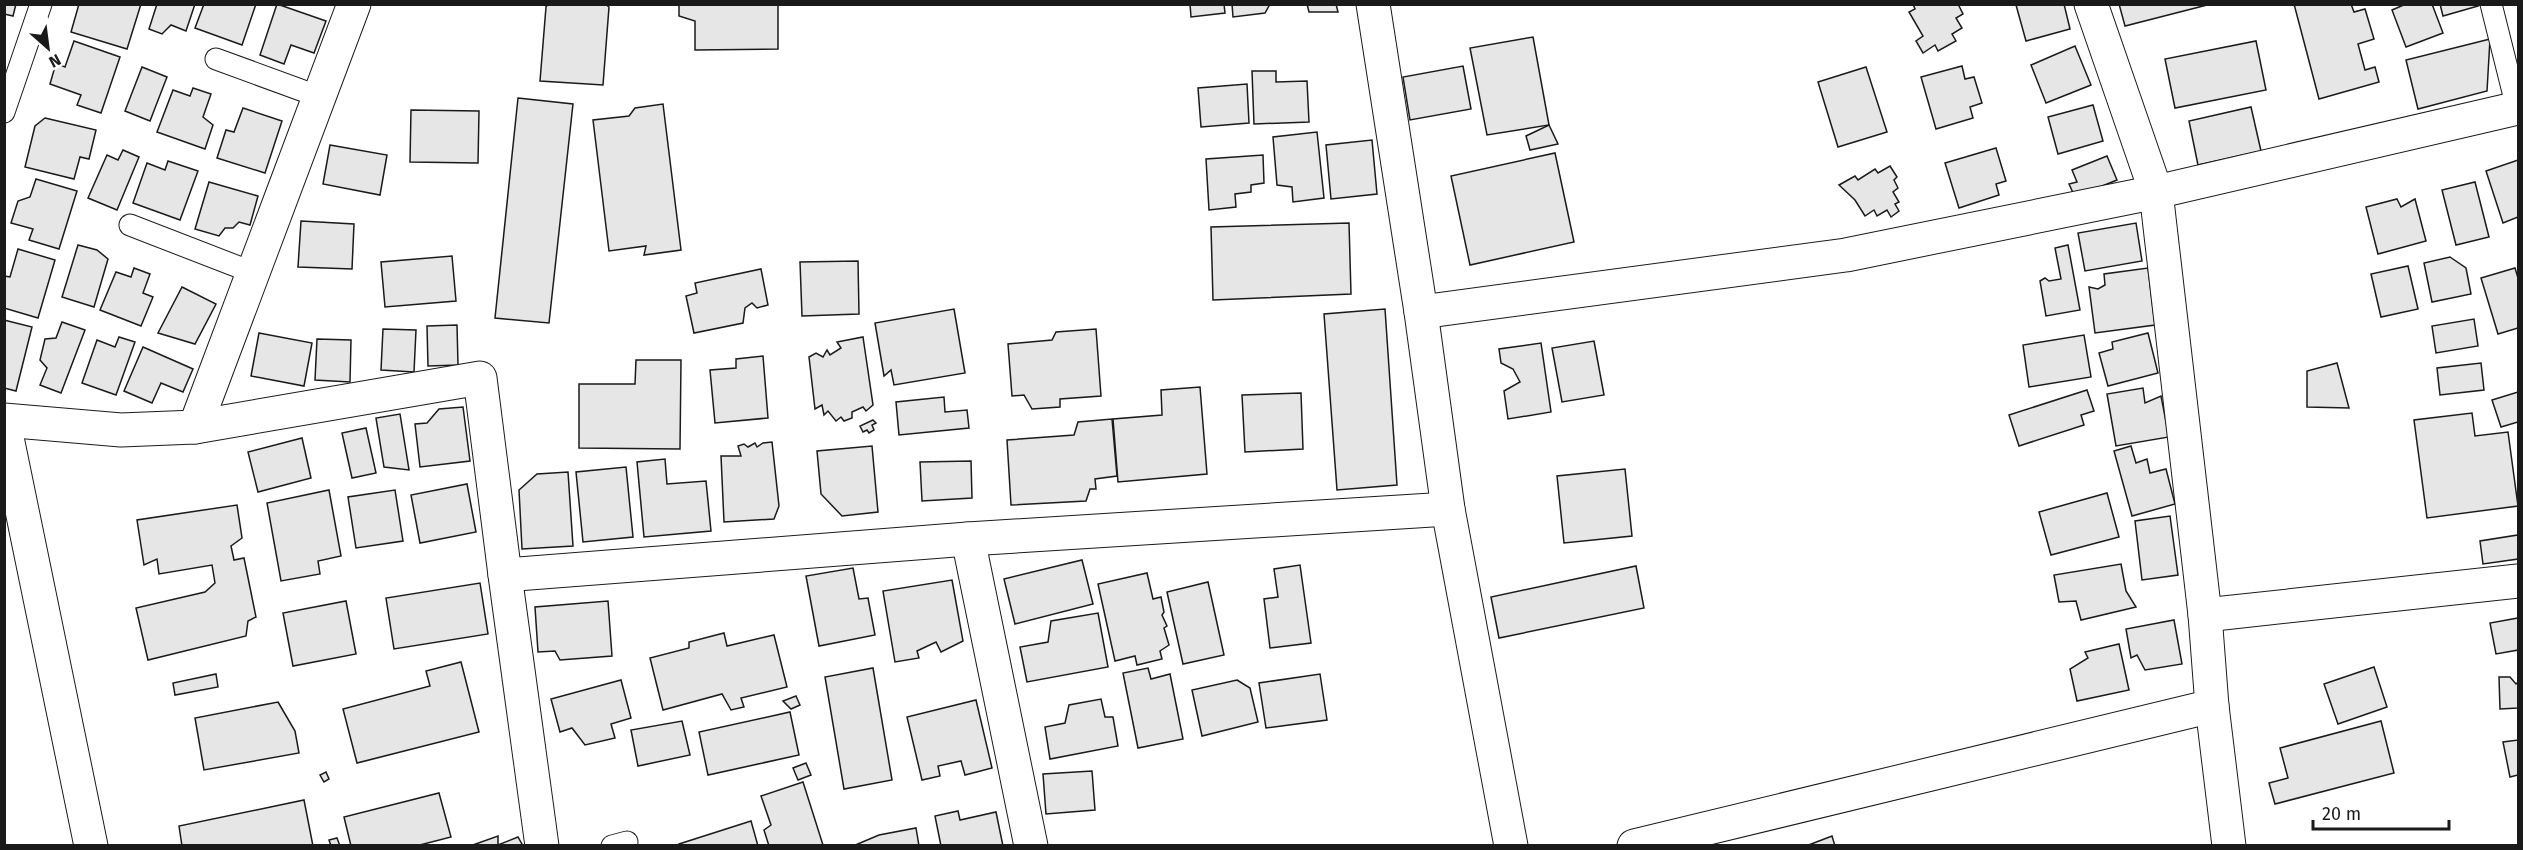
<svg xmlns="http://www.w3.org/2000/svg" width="2523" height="850" font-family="'Fira Sans',sans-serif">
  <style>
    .building { fill: #e6e6e6; stroke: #1a1a1a; stroke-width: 1.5 }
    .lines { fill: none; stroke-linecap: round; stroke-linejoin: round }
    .service-casing { stroke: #1a1a1a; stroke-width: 23 }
    .minor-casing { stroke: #1a1a1a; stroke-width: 35 }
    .service { stroke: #fff; stroke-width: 21 }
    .minor { stroke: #fff; stroke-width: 33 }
  </style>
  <rect width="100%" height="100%" fill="#fff"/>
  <!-- building -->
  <g class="building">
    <polygon points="4,4 16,4 13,16 4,14"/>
    <polygon points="79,4 141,4 127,49 71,32"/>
    <polygon points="157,4 195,4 186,31 171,25 162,34 149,29"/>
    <polygon points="204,4 256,4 242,45 195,28"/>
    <polygon points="277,4 326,21 314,53 291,45 284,64 260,55"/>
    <polygon points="548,4 605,4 609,7 603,85 540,81 546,7"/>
    <polygon points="679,4 778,4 778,49 695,50 695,21 679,16"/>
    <polygon points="1190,4 1224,4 1225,13 1191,17"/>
    <polygon points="1232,4 1270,4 1265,13 1233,17"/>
    <polygon points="1307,4 1336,4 1338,12 1309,12"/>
    <polygon points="1913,4 1958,4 1963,14 1956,18 1962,28 1952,34 1956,41 1938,51 1935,45 1923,53 1916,41 1923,36 1909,12 1915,9"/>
    <polygon points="2064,4 2070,29 2026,41 2016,5"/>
    <polygon points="2119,4 2211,4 2125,26"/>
    <polygon points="2294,4 2351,4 2354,12 2365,9 2374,39 2358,44 2365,70 2375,67 2379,82 2319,99"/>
    <polygon points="2406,4 2432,4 2443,33 2406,47 2392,10"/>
    <polygon points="2440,4 2477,4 2478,6 2443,16"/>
    <polygon points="1533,37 1549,125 1487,135 1470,48"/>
    <polygon points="2490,39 2487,91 2418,109 2406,60"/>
    <polygon points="74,41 120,57 101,113 77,105 81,95 50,84 56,63 65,67"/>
    <polygon points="2256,41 2266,90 2175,108 2165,59"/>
    <polygon points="2075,46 2091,85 2046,103 2031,65"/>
    <polygon points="1463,66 1471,109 1410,120 1403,77"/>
    <polygon points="1962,66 1965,79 1974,77 1982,103 1970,107 1973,118 1936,129 1921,77"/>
    <polygon points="142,67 167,77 150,121 125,111"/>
    <polygon points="1866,67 1887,132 1838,147 1818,82"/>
    <polygon points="1252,71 1276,71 1276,82 1307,81 1309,122 1254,124"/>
    <polygon points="1247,84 1249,123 1201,127 1198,88"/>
    <polygon points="193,88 211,94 203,117 213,125 205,149 157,132 173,90 190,96"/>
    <polygon points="518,98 573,104 549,323 495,318"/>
    <polygon points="663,104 681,250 644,255 646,246 609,251 593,120 629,116 635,108"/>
    <polygon points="2093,105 2103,141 2058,154 2048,117"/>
    <polygon points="2251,107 2261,151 2198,165 2189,121"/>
    <polygon points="243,108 282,121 265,173 217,158 226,130 234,132"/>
    <polygon points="411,110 479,111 478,163 410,162"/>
    <polygon points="45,118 96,130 89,159 80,157 74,179 25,167 35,126"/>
    <polygon points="1549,125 1558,144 1530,150 1526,136"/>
    <polygon points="1317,132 1324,198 1293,202 1292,187 1277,185 1273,137"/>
    <polygon points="1372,140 1377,194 1331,199 1326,145"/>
    <polygon points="330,145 387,155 380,195 323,184"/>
    <polygon points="1996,148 2006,181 1996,184 1999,195 1959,208 1945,163"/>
    <polygon points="123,150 139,157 117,210 88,198 107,155 118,160"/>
    <polygon points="1555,153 1574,242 1470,265 1451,176"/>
    <polygon points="1263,155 1264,183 1251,185 1251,192 1235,194 1236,207 1209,210 1206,159"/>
    <polygon points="2107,156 2117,180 2075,197 2069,184 2077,182 2072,170"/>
    <polygon points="2518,160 2518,217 2503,223 2486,171"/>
    <polygon points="168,161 198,171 180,220 133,203 147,163 165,170"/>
    <polygon points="1890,166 1897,177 1894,180 1898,188 1893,192 1899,202 1895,204 1899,211 1891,217 1887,210 1877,216 1874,210 1865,216 1855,200 1839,185 1855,176 1858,180 1875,169 1878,173"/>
    <polygon points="36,179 77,191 59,249 29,240 33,229 11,223 18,201 30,197"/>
    <polygon points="209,182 258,196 250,225 239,222 233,228 225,228 219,236 195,229"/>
    <polygon points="2475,182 2489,237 2456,245 2442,190"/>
    <polygon points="2397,199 2401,207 2415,199 2426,241 2378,254 2366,207"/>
    <polygon points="301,221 354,224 352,269 298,267"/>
    <polygon points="1349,223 1351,294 1213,300 1211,227"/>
    <polygon points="2136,223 2142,261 2085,271 2078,233"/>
    <polygon points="78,245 97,250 108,259 94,307 62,297"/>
    <polygon points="2068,245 2080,310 2046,316 2040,281 2045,278 2049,281 2061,279 2055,248"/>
    <polygon points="18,249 55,260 38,318 4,308 4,276 10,277"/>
    <polygon points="452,256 456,301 385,307 381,262"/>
    <polygon points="2450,257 2466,268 2471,294 2432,302 2424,263"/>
    <polygon points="858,261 859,314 802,316 800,262"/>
    <polygon points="2408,266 2418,309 2381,317 2371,274"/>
    <polygon points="134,268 150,274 143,293 153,297 141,326 100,310 116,272 131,277"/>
    <polygon points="2148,268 2155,325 2095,333 2089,287 2098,289 2105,285 2104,274"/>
    <polygon points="2515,268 2518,278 2518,328 2498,334 2481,278"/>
    <polygon points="761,269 768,305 757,308 752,303 745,308 743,323 694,333 686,296 697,293 695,283"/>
    <polygon points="182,287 216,304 195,344 158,333"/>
    <polygon points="954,309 965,373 894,385 891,370 884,376 875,323"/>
    <polygon points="1385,309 1397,485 1337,490 1324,314"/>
    <polygon points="2474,319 2478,346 2436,353 2432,326"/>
    <polygon points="4,320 32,327 16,391 4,388"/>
    <polygon points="62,322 85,330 61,393 40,385 47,368 40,360 45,339 56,338"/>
    <polygon points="457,325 458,365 428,366 427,326"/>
    <polygon points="383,329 416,330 414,372 381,370"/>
    <polygon points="1096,329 1101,396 1060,399 1060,407 1032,409 1024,395 1012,396 1008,344 1052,340 1056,332"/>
    <polygon points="259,333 312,343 304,386 251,376"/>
    <polygon points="2148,333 2158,373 2108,386 2099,353 2113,349 2112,342"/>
    <polygon points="2084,335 2091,377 2029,387 2023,345"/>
    <polygon points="119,337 135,342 116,395 82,383 97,340 115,347"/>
    <polygon points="863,337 873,405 866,411 863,407 852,412 852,418 844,421 841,417 836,421 828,411 824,415 822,405 815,409 809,357 816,353 823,357 827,350 830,355 841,348 837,342"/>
    <polygon points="317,339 351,340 350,382 315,380"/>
    <polygon points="1594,341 1604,395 1562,402 1552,348"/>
    <polygon points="1541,343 1551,412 1508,419 1504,391 1520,382 1513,369 1501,363 1499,349"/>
    <polygon points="143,347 193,369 183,392 161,383 152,403 124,391"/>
    <polygon points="763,356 768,418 715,423 710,370 736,368 736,359"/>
    <polygon points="636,360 681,360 680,449 579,448 579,384 635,384"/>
    <polygon points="2337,363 2349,408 2307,407 2307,371"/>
    <polygon points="2481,363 2484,390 2440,395 2437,368"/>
    <polygon points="1200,387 1207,474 1118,482 1113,419 1162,415 1161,390"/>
    <polygon points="2143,388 2145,403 2161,396 2169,437 2116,446 2107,394"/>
    <polygon points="2087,390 2094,411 2081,415 2084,425 2019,446 2009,415"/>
    <polygon points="2518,392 2518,422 2501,427 2492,400"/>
    <polygon points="1301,393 1303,449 1245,452 1242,395"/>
    <polygon points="944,397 945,412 967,410 969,428 899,435 896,402"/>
    <polygon points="463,407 470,461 420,467 415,424 427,423 439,409"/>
    <polygon points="2472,413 2475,436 2508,432 2518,506 2427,518 2414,420"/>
    <polygon points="400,414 409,470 384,467 376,418"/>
    <polygon points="1112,419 1117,476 1095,479 1096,489 1090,489 1086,501 1011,505 1007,440 1074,435 1078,422"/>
    <polygon points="873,420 876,423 872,425 874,430 869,433 867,430 863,432 860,426"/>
    <polygon points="366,428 376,473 352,478 342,433"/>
    <polygon points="302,438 311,478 258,492 248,452"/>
    <polygon points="772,442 779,506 774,519 724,522 721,456 741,456 738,446 744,444 748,447 755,443 757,447 763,443"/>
    <polygon points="872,446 878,512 842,516 821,494 817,451"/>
    <polygon points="2131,446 2136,463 2147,459 2150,473 2166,469 2175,504 2132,516 2114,451"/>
    <polygon points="665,459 667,484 706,481 711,531 644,537 637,462"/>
    <polygon points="971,461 972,498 922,501 920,462"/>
    <polygon points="626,467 633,537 583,542 576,472"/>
    <polygon points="1625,469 1632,536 1564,543 1557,476"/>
    <polygon points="568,472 573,546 522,549 519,490 537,474"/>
    <polygon points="467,484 476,532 420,543 411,495"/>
    <polygon points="329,490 341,556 318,561 320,574 281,581 267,503"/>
    <polygon points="395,490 403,541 356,548 348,497"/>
    <polygon points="2107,493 2119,537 2051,555 2039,512"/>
    <polygon points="237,505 242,538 231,546 234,560 244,558 256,617 248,621 246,636 148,660 136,608 205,592 215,583 212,565 159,574 157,559 144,565 137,520"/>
    <polygon points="2170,516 2178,575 2142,580 2135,521"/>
    <polygon points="2518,535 2518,559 2483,564 2480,541"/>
    <polygon points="1082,560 1093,604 1015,624 1004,579"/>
    <polygon points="2121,564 2126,591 2136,607 2081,620 2076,601 2059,602 2054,575"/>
    <polygon points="1300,565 1311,643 1270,648 1264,599 1278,597 1274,569"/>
    <polygon points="1636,566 1644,608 1499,638 1491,597"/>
    <polygon points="853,568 859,599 868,598 875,635 819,646 806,576"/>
    <polygon points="1147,573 1153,599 1161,597 1164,612 1162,615 1167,626 1164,628 1169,645 1160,651 1162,659 1137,665 1135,656 1115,661 1098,584"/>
    <polygon points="952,580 963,641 941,652 936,642 917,651 919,658 895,662 883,591"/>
    <polygon points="1208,582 1224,655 1183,664 1167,592"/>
    <polygon points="480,583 488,634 394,649 386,598"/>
    <polygon points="346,601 356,654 293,666 283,613"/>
    <polygon points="608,601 612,656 560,660 555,651 538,652 535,607"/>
    <polygon points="1098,613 1108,667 1027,682 1020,647 1048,642 1051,621"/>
    <polygon points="2518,618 2518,650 2496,654 2490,623"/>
    <polygon points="2174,620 2182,664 2145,670 2137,655 2131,658 2126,629"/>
    <polygon points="724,633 727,646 774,635 787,687 741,698 744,707 731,710 722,694 663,710 650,658 689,648 689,642"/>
    <polygon points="2119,644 2129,690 2077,701 2070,669 2088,658 2085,652"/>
    <polygon points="461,662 479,732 357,763 343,709 430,686 426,671"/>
    <polygon points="2374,667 2387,707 2338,724 2324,684"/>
    <polygon points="873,668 892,780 844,789 825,677"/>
    <polygon points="1148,668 1151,679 1170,674 1183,739 1138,748 1123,673"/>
    <polygon points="216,674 218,687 175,695 173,683"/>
    <polygon points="1320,674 1327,720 1266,728 1259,683"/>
    <polygon points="2499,677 2510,677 2516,684 2518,682 2518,708 2500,709"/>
    <polygon points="621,680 631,718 611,724 615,738 585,745 572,728 560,732 551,699"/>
    <polygon points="1237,680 1250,688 1258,722 1202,736 1192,690"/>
    <polygon points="796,696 800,705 791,709 783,701"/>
    <polygon points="1101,699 1105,717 1113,717 1118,746 1050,759 1045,727 1065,723 1069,705"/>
    <polygon points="976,700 992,768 965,775 961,761 938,766 940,776 922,780 907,717"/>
    <polygon points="278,702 295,731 299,753 204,770 195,718"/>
    <polygon points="790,712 799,755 708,775 699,732"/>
    <polygon points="682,721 690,755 638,766 631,730"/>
    <polygon points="2381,721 2394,773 2275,804 2269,783 2288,778 2280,748"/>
    <polygon points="2518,740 2518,775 2510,777 2503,742"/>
    <polygon points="806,763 811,775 798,780 793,768"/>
    <polygon points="1092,771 1095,810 1046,814 1043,774"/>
    <polygon points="326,772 329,779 324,782 320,775"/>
    <polygon points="803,782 823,845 769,846 764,830 771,825 761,796"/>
    <polygon points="439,793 451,837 416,846 351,846 344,817"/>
    <polygon points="304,800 313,846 182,846 179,826"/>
    <polygon points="958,811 960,820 996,812 1003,846 941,846 935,816"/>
    <polygon points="751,821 758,846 680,846 679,844"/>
    <polygon points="916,828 919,846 853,846 879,835"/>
    <polygon points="498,836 498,845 518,837 523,846 470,846"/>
    <polygon points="1832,836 1835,846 1806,846"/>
    <polygon points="337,838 340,846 331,846 329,840"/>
  </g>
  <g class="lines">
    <defs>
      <g id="service">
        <polyline points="2491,4 2517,108"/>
        <polyline points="216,59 320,97"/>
        <polyline points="4,112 41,4"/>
        <polyline points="130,225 254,273"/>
        <polyline points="612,846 627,842"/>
      </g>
      <g id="minor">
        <polyline points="1373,4 1421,312 1448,509 1511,846"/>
        <polyline points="2091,4 2156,192 2205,615 2212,706 2229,846"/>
        <polyline points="1421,312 1846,255 2156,192 2518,108"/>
        <polyline points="4,420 121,430 195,427 480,378 505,575 542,846"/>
        <polyline points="4,423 91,846"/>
        <polyline points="195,427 354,4"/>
        <polyline points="968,539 1031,846"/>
        <polyline points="505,575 968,539 1448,509"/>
        <polyline points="2205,615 2518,581"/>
        <polyline points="1634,846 2212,706"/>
      </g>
    </defs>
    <!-- service casing -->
    <use href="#service" class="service-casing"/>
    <!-- minor casing -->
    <use href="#minor" class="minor-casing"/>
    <!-- service -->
    <use href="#service" class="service"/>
    <!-- minor -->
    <use href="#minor" class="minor"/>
  </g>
  <!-- border -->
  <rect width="2523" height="850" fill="none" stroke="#1a1a1a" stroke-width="12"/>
  <!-- north arrow -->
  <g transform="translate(48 48) rotate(152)" stroke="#ffffff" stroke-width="4.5" paint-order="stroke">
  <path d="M0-4.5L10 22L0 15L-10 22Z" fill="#1a1a1a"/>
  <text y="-9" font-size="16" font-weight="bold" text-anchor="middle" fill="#1a1a1a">N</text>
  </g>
  <!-- scale -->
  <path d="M2313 820v9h136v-9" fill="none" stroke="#1a1a1a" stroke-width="3"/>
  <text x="2322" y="820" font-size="18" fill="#1a1a1a" stroke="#ffffff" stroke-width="4.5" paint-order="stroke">20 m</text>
</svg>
